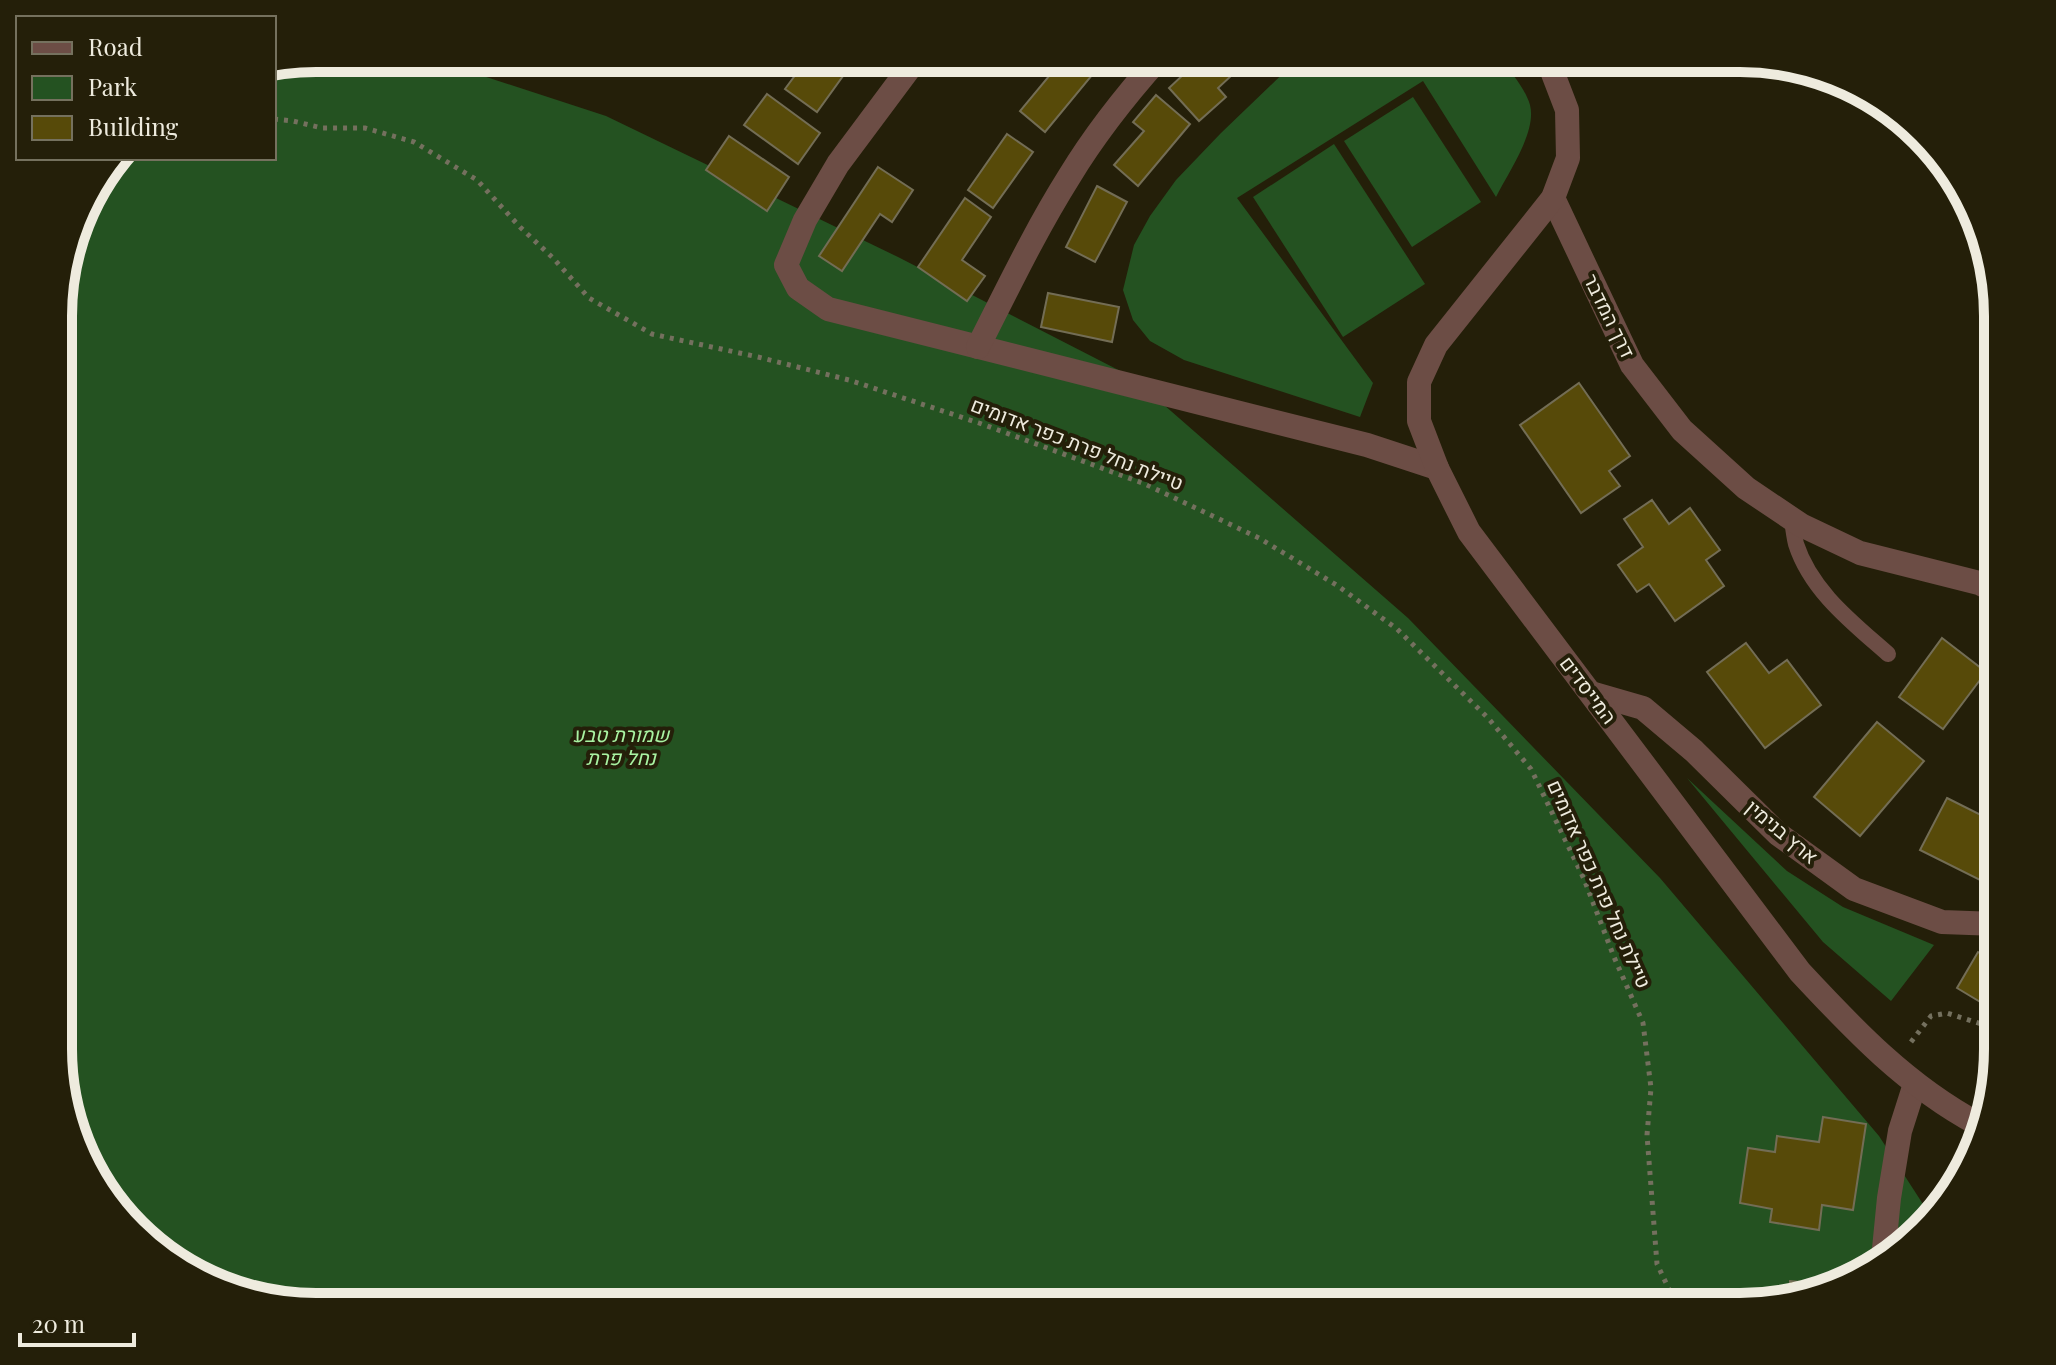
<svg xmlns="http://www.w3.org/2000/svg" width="2056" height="1365" font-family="'Playfair Display',Heebo,serif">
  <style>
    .green { fill: #245221 }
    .building { fill: #574a09; stroke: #736d55; stroke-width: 2 }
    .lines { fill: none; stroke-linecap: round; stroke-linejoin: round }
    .path { stroke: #74705e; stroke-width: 5; stroke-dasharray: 4 6; stroke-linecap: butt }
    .service { stroke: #6c4d45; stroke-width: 16 }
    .minor { stroke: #6c4d45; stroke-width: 24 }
    .tertiary { stroke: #6c4d45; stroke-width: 24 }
    .labels { text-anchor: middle; stroke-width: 8; stroke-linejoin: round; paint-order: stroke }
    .street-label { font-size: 20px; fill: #eeebde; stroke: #241f09 }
    .park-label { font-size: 20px; font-style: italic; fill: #a9f3a2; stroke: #241f09 }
    .rim { fill: none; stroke: #eeebde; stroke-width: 10 }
  </style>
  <rect width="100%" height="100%" fill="#241f09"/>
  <!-- green -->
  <g class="green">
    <polygon points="316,58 428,58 606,116 898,257 1132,377 1408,618 1660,878 1879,1136 1930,1215 1868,1273 1756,1306 316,1307 234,1293 172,1263 93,1178 60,1082 60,283 85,202 118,158 274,158 274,66"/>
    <path d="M1299,58H1499C1511,72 1525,88 1530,105C1537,132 1508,173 1496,197L1423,81L1237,198L1373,383L1360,417L1184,360L1150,341L1133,320L1123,290L1134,245L1150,216L1176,180L1221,133Z"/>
    <polygon points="1413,97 1481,202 1412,247 1344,141"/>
    <polygon points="1334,144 1425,284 1343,337 1253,197"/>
    <polygon points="1687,778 1787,871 1843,907 1934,945 1891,1001 1823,942"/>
  </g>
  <!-- building -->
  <g class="building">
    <polygon points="808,58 856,58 817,112 785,89"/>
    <polygon points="1064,58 1074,58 1093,74 1045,132 1020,111"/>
    <polygon points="1201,58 1241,58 1245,63 1218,88 1226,97 1199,121 1169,88"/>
    <polygon points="767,94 820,133 798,164 744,125"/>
    <polygon points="1156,95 1190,124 1138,186 1114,165 1144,131 1133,122"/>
    <polygon points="1007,134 1033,152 993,208 968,190"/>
    <polygon points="729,136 789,177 767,211 706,170"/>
    <polygon points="878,167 913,190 892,222 880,214 842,271 819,256"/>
    <polygon points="1097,186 1127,202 1095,262 1066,247"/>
    <polygon points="965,198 991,217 962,260 985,276 967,301 918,267"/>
    <polygon points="1048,293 1119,307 1112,342 1041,327"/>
    <polygon points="1579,383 1630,456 1609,471 1620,486 1581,513 1520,425"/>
    <polygon points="1652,500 1669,524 1690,508 1720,550 1706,560 1724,586 1675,621 1649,584 1637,592 1618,565 1643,547 1624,519"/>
    <polygon points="1942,638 1986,672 1943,729 1899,697"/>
    <polygon points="1746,643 1769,673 1787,660 1821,705 1765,748 1707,672"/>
    <polygon points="1877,722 1924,761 1860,836 1814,797"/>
    <polygon points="1947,798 1997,823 1997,880 1994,887 1920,850"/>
    <polygon points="1978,952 1997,963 1997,1012 1957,988"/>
    <polygon points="1823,1117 1866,1124 1853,1210 1822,1205 1819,1230 1770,1222 1772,1209 1740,1203 1748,1148 1775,1152 1777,1136 1819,1142"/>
    <polygon points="1790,1281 1829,1285 1789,1297"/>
  </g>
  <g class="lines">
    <!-- path -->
    <g class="path">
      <polyline points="274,119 293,121 322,128 365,128 414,142 477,180 520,227 553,258 589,298 652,334 758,357 849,380 979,423 1145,484 1259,538 1338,586 1397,629 1488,718 1531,769 1584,879 1614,957 1643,1023 1651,1088 1647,1135 1657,1264 1677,1306"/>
      <polyline points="1911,1042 1931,1016 1947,1013 1997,1029"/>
    </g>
    <!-- service -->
    <path class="service" d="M1792,519C1793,527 1794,536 1796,544C1811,591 1853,623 1888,654"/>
    <!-- minor -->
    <g class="minor">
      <polyline points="917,58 838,164 805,220 786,265 798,288 828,309 1367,445 1437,468"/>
      <polyline points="1553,198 1632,365 1682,430 1746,488 1801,525 1860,553 1979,583 1997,592"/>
      <path d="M978,347C1007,290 1035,231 1069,177C1095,134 1126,95 1159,58"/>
      <polyline points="1591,693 1643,708 1694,751 1778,834 1854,889 1942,922 1997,924"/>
      <polyline points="1883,1259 1889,1198 1900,1131 1915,1084"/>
    </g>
    <!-- tertiary -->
    <path class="tertiary" d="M1547,58L1567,110L1568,158L1553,198L1436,345L1419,382V421L1437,468L1469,532L1800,972C1854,1030 1907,1086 1978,1124"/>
  </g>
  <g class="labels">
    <!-- street labels -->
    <g class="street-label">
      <text transform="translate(1609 316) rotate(64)" y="7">דרך המדבר</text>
      <text transform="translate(1077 444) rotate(21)" y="7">טיילת נחל פרת כפר אדומים</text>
      <text transform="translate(1588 690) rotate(53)" y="7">המייסדים</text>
      <text transform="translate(1782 832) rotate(40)" y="7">ארץ בנימין</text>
      <text transform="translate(1599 884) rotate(66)" y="7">טיילת נחל פרת כפר אדומים</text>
    </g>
    <!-- park labels -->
    <g class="park-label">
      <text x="621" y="742">שמורת טבע<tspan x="621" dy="23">נחל פרת</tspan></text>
    </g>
  </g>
  <!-- crop -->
  <path d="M0 0H2056V1365H0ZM316 72H1740A244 244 0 0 1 1984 316V1049A244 244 0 0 1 1740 1293H316A244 244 0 0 1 72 1049V316A244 244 0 0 1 316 72Z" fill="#241f09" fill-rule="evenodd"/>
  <path class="rim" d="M316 72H1740A244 244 0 0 1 1984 316V1049A244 244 0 0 1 1740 1293H316A244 244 0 0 1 72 1049V316A244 244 0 0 1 316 72Z"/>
  <!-- legend -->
  <rect x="16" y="16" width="260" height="144" fill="#241f09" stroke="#75715e" stroke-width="2"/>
  <rect x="32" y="42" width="40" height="12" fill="#6c4d45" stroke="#75715e" stroke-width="2"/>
  <text x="88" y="56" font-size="24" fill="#eeebde">Road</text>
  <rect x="32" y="76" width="40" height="24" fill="#245221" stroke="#75715e" stroke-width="2"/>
  <text x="88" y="96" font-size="24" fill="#eeebde">Park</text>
  <rect x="32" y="116" width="40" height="24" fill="#574a09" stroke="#75715e" stroke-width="2"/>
  <text x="88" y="136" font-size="24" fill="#eeebde">Building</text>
  <!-- scale -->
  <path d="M20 1333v12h114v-12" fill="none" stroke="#eeebde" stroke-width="4"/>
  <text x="32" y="1333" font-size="24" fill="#eeebde" stroke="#241f09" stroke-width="6" paint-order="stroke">20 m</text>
</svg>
